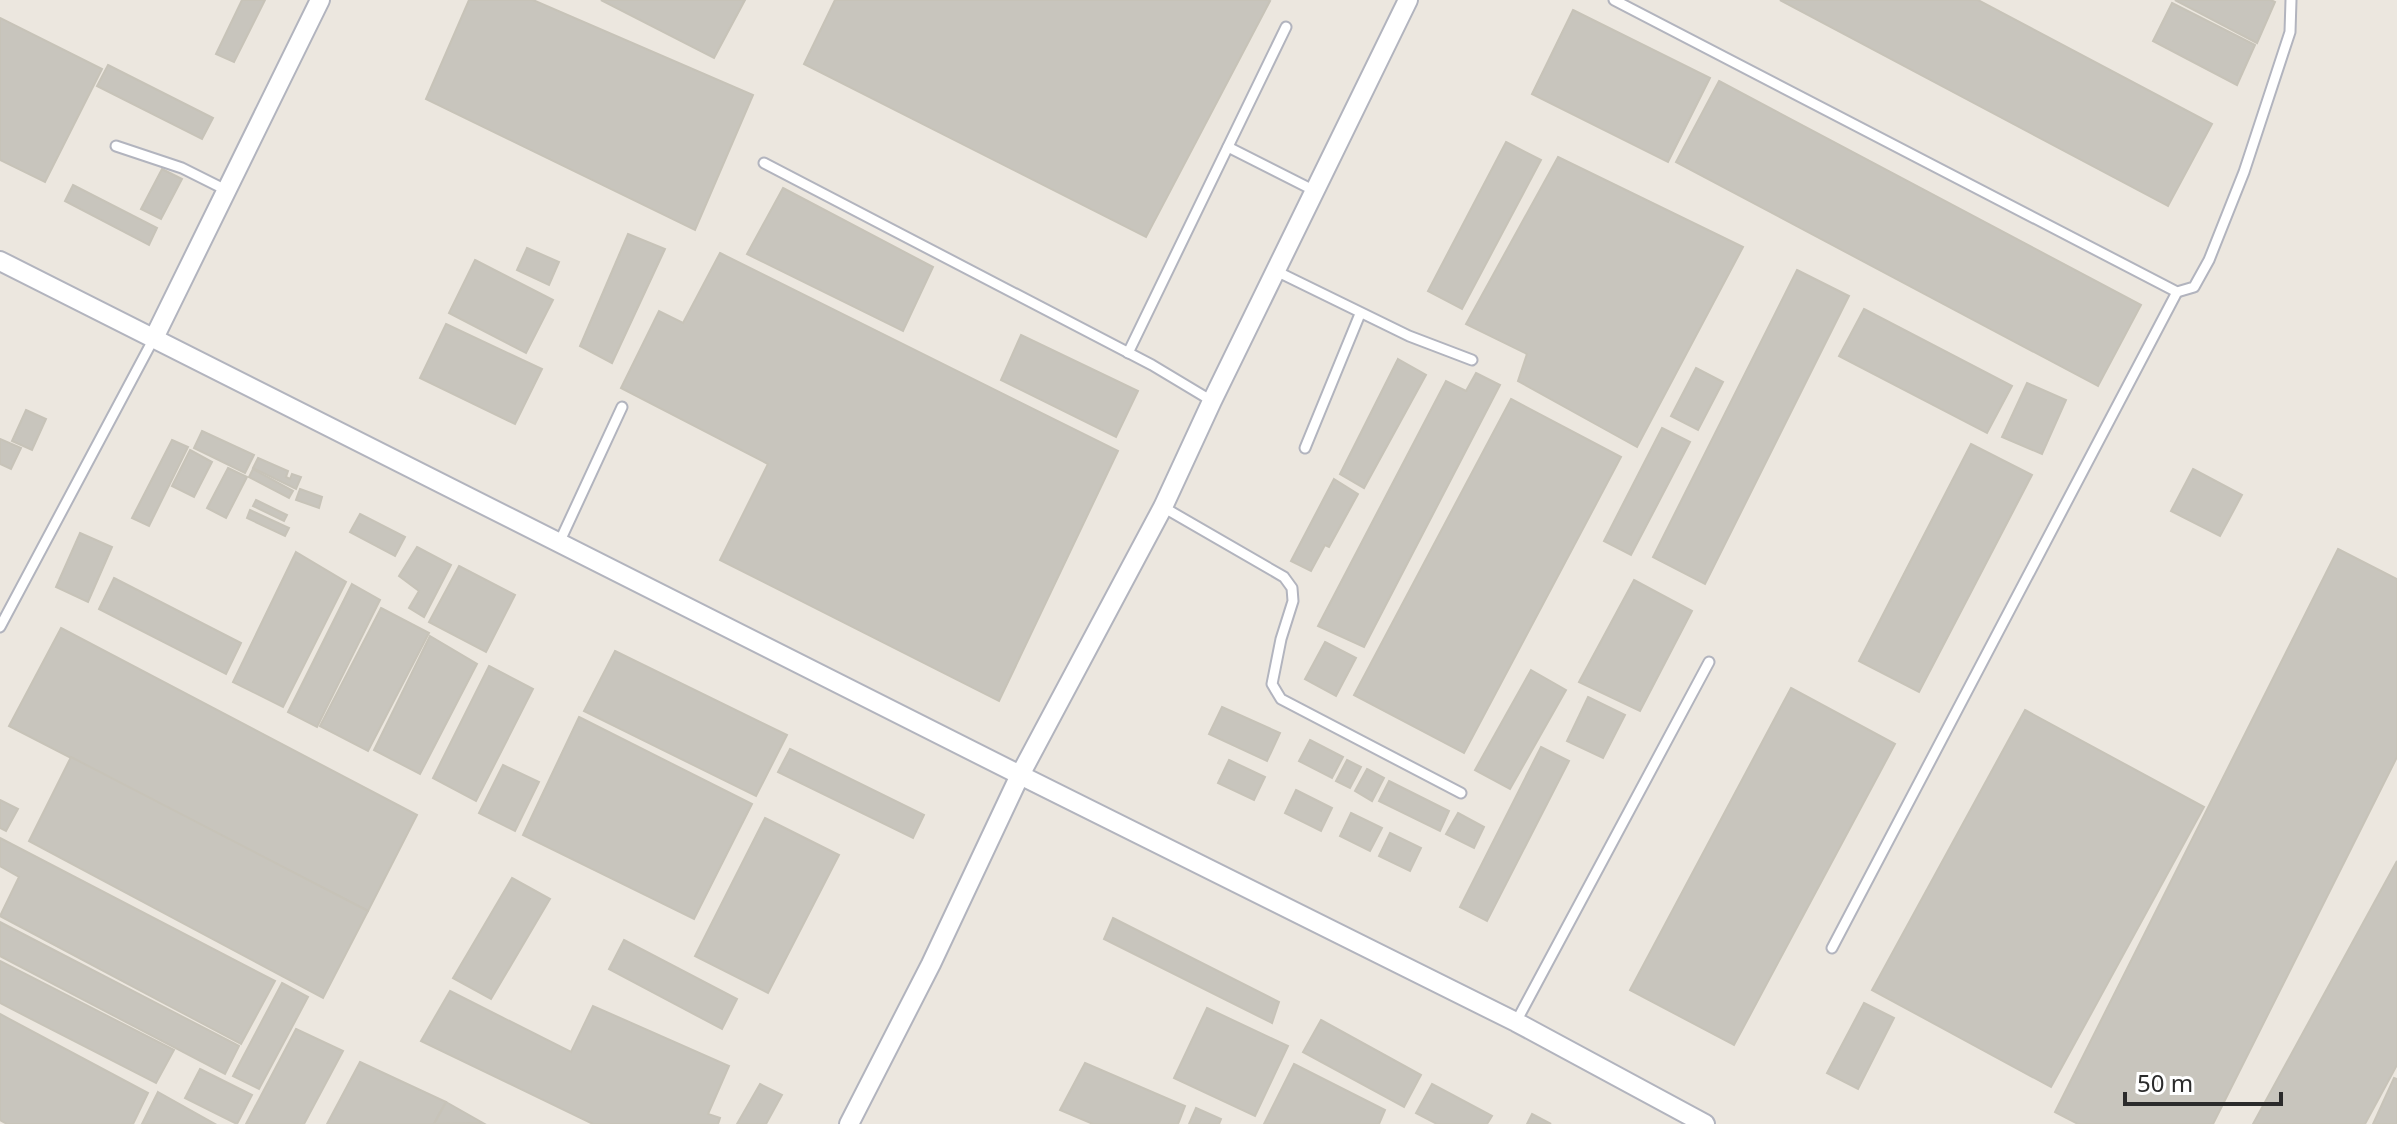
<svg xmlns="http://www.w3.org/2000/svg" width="2397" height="1124" font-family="'Noto Sans',sans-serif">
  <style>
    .building { fill: #c8c5bd; stroke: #c7c3b8; stroke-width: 2 }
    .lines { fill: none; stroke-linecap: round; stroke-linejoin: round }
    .lane-casing { stroke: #b2b4be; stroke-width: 13 }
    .street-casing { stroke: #b2b4be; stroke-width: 22 }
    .lane { stroke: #fff; stroke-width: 9 }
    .street { stroke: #fff; stroke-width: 18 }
  </style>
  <rect width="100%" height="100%" fill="#ece7df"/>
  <!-- building -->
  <g class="building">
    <polygon points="242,0 265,0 234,62 216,54"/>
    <polygon points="469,0 533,0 753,95 695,230 426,99"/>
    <polygon points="601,0 745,0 714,58"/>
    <polygon points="835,0 1267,0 1270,1 1146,237 804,64"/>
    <polygon points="1780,0 1978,0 2212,124 2168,206"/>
    <polygon points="2175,0 2271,0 2275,2 2257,43"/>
    <polygon points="2172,3 2255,45 2237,85 2153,41"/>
    <polygon points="1573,10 1710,78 1668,162 1532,94"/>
    <polygon points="0,18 102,69 45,182 0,160"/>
    <polygon points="108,65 213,118 202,139 97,86"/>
    <polygon points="1719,81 2141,305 2098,386 1676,162"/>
    <polygon points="1506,142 1541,160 1462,309 1428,291"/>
    <polygon points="1558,157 1743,247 1637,447 1518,381 1527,354 1466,324"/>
    <polygon points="162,169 182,179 161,219 141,209"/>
    <polygon points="73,185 157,228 149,245 65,201"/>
    <polygon points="783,188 933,267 903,331 747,254"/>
    <polygon points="628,234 665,249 612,363 580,346"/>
    <polygon points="527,248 559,262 549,285 517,270"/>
    <polygon points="720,253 1118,451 999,701 720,560 768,464 621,388 659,311 683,323"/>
    <polygon points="475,260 553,300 526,353 449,313"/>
    <polygon points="1797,270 1849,296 1705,584 1653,557"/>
    <polygon points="1864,309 2012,386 1987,433 1839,356"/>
    <polygon points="446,324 542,369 515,424 420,378"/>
    <polygon points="1021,335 1138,391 1116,437 1001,380"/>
    <polygon points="1398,359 1426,375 1364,488 1340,474"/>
    <polygon points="1696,368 1723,382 1698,430 1671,416"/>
    <polygon points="1476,373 1500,385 1364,647 1318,626 1446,381 1466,391"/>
    <polygon points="2027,383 2066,400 2042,454 2002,437"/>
    <polygon points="1511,399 1621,457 1464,753 1354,695"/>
    <polygon points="26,410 46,419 32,450 12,441"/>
    <polygon points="1662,428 1690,442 1631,555 1604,541"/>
    <polygon points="202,431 254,455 245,473 194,448"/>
    <polygon points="0,439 21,448 11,469 0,464"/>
    <polygon points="172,440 188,447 149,526 132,518"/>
    <polygon points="1971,444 2032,475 1919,692 1859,661"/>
    <polygon points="190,450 212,462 194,497 172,486"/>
    <polygon points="258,458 288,471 286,477 290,479 292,474 301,477 296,489 253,468"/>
    <polygon points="228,468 247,477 226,518 207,508"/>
    <polygon points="253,469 293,491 289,498 249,477"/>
    <polygon points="2193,469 2242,495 2220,536 2171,511"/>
    <polygon points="1334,479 1358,494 1329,547 1325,545 1311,571 1291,561"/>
    <polygon points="300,489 322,497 319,508 296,500"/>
    <polygon points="256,500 287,515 284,521 253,506"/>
    <polygon points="250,510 289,528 285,536 247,518"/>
    <polygon points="360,514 405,537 395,556 350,532"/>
    <polygon points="80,533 112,547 88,602 56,587"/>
    <polygon points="417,547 451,565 424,617 409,608 419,591 399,576"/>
    <polygon points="2338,549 2397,579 2397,757 2213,1124 2078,1124 2055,1112"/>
    <polygon points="296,552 346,582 283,707 233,682"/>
    <polygon points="459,566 515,595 486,652 429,622"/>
    <polygon points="114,578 241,643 226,674 99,609"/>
    <polygon points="1634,580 1692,611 1640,711 1579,682"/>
    <polygon points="352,584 380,600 317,727 288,712"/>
    <polygon points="381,608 429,633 368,751 320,726"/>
    <polygon points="61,628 417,815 368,911 9,726"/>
    <polygon points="430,636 477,664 420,774 374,750"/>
    <polygon points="1325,642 1356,658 1336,696 1305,679"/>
    <polygon points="615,651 787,735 756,796 584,711"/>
    <polygon points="489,666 533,689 476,801 433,778"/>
    <polygon points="1531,670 1566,690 1510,789 1475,770"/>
    <polygon points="1791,688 1895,744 1734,1045 1630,990"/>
    <polygon points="1588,697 1625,715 1603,758 1567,741"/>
    <polygon points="1222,707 1280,733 1267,761 1209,734"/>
    <polygon points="2025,710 2204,807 2051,1087 1872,990"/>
    <polygon points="579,717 752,804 694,919 523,835"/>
    <polygon points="1310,740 1343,757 1332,778 1299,761"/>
    <polygon points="1541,747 1569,761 1487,921 1460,907"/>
    <polygon points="790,749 924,815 913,838 778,772"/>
    <polygon points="71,757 368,911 323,998 29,841"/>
    <polygon points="1229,760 1265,777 1254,800 1218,783"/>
    <polygon points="1347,760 1361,767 1350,788 1336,781"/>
    <polygon points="503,765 539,782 515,831 479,813"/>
    <polygon points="1367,769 1384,778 1372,801 1355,791"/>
    <polygon points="1389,781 1449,811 1440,831 1379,801"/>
    <polygon points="1296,790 1332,808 1321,831 1285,813"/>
    <polygon points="0,800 18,809 6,831 0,828"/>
    <polygon points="1351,813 1382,828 1370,851 1340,836"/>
    <polygon points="1458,813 1484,827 1474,848 1446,834"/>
    <polygon points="765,818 839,855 768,993 695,956"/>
    <polygon points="1390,833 1421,848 1410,871 1379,856"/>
    <polygon points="0,838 275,981 241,1044 0,916 19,877 0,866"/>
    <polygon points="2397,861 2397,1065 2365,1124 2253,1124"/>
    <polygon points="512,878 550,899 491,999 453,978"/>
    <polygon points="1113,918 1279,1002 1272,1023 1104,939"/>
    <polygon points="0,922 239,1046 225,1074 0,956"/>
    <polygon points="624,940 737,999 722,1029 609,969"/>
    <polygon points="0,961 174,1050 156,1083 0,1003"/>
    <polygon points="282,983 308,997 259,1089 233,1076"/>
    <polygon points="450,991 571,1052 593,1006 729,1066 708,1114 720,1118 718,1124 593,1124 421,1041"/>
    <polygon points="1864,1003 1894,1018 1858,1089 1827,1073"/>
    <polygon points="1207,1008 1288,1046 1255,1116 1174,1078"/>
    <polygon points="0,1014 148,1093 133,1124 7,1124 0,1120"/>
    <polygon points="1321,1020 1421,1075 1404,1107 1303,1052"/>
    <polygon points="296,1029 343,1051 304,1124 246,1124"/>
    <polygon points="360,1062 446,1102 434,1124 327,1124"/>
    <polygon points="1085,1063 1185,1106 1178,1124 1093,1124 1060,1110"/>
    <polygon points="1294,1064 1385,1110 1379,1124 1264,1124"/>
    <polygon points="200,1069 252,1095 237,1124 185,1098"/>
    <polygon points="2394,1078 2397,1079 2397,1124 2373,1124"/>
    <polygon points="760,1084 782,1095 766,1124 737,1124"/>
    <polygon points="1432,1084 1492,1116 1487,1124 1437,1124 1416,1113"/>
    <polygon points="158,1092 215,1124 142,1124"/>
    <polygon points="446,1102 483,1123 434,1124"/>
    <polygon points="1196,1108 1221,1119 1219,1124 1189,1124"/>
    <polygon points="1532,1114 1551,1124 1527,1124"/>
  </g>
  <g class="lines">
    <defs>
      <g id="lane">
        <polyline points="1614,0 2177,292 2194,287 2209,260 2244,172 2290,32 2291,0"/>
        <polyline points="116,146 182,168 226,190"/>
        <polyline points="1228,147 1315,191"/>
        <polyline points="764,163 1152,365 1212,401"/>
        <polyline points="1276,271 1409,336 1472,360"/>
        <polyline points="1128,353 1286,27"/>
        <polyline points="1305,448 1360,314"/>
        <polyline points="1163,507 1284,577 1292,588 1293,601 1281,639 1272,684 1281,699 1461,793"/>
        <polyline points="559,543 622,407"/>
        <polyline points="0,627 154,338"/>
        <polyline points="1832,948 2177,292"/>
        <polyline points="1516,1022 1709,662"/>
      </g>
      <g id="street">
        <polyline points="0,261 1020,775 1516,1022 1705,1124"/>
        <polyline points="154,338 320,0"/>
        <polyline points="849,1124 931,964 1020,775 1163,507 1212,401 1408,0"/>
      </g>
    </defs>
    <!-- lane casing -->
    <use href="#lane" class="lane-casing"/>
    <!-- street casing -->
    <use href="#street" class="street-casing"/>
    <!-- lane -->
    <use href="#lane" class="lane"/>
    <!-- street -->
    <use href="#street" class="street"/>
  </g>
  <!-- scale -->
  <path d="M2125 1092v12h156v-12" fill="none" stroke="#2b2b2b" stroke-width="4"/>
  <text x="2137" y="1092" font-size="24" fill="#2b2b2b" stroke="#ffffff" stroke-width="6" paint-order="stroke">50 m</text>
</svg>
